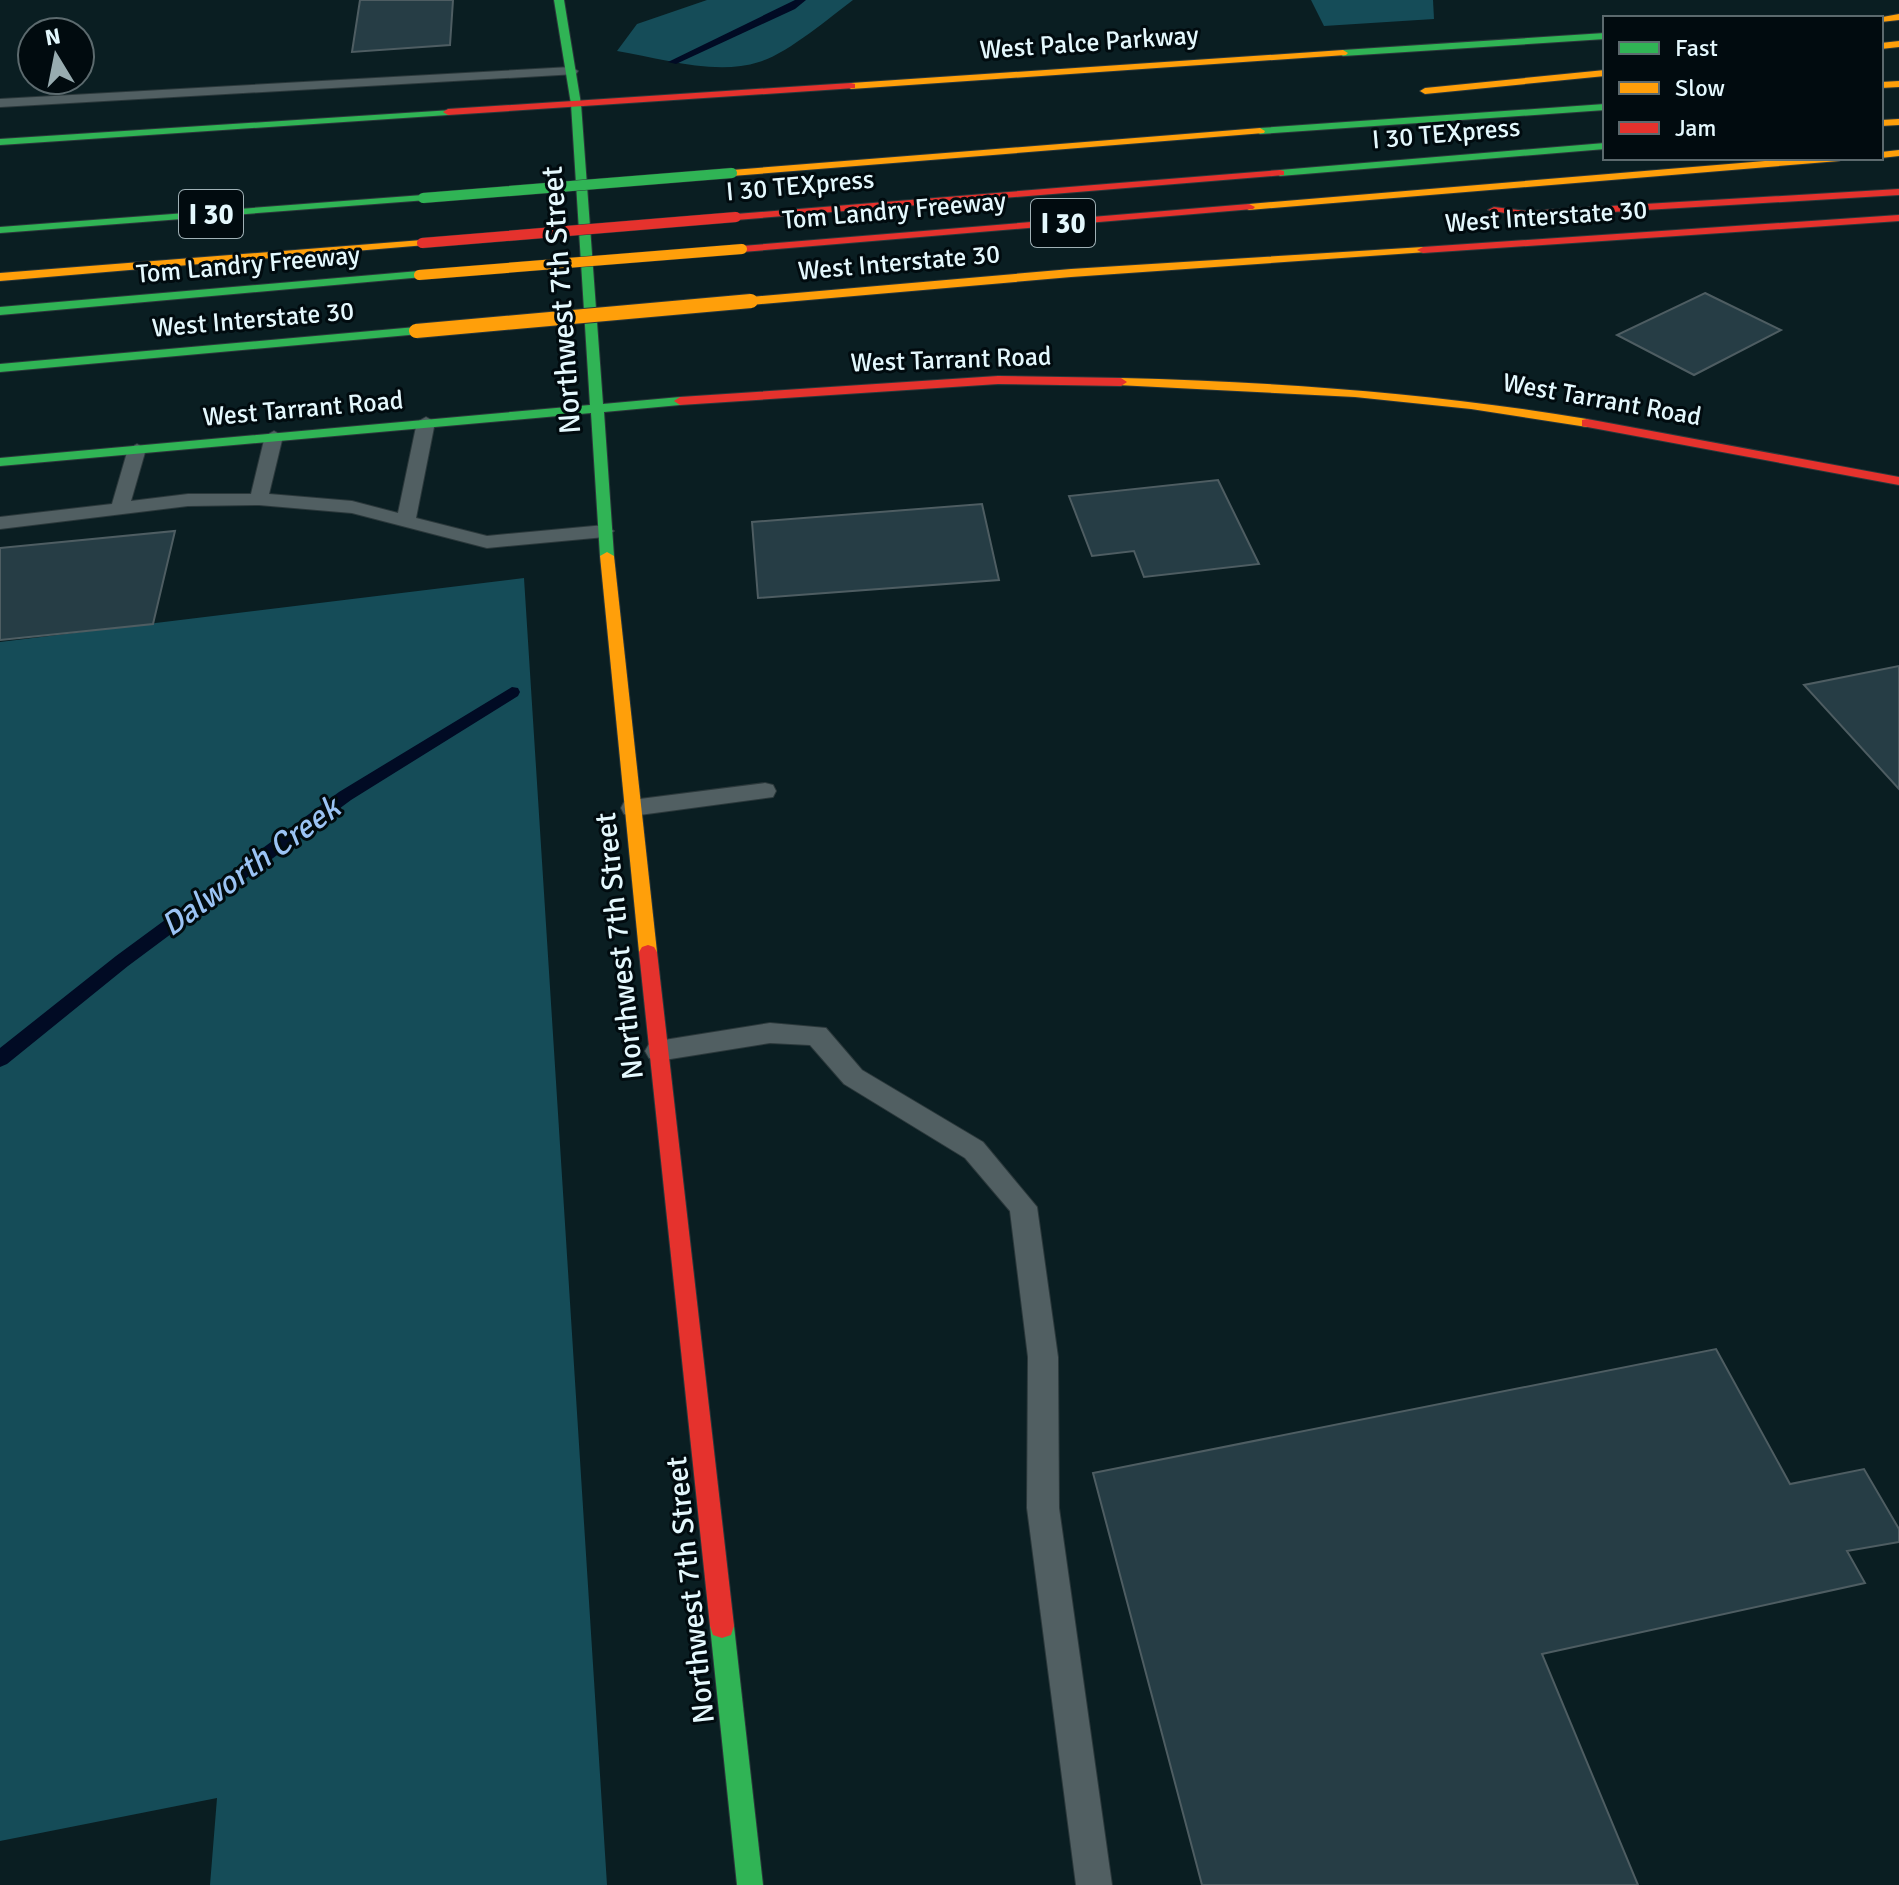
<svg xmlns="http://www.w3.org/2000/svg" width="1899" height="1885" font-family="Signika,sans-serif">
  <style>
    .forest { fill: #154c58 }
    .lines { fill: none; stroke-linecap: round; stroke-linejoin: round }
    .stream { fill: #010b24; fill-rule: evenodd }
    .building { fill: #263d45; stroke: #4e5d62; stroke-width: 2 }
    .lane-casing { stroke: #2b383b; stroke-width: 2 }
    .fast-casing { stroke: #2b383b; stroke-width: 2 }
    .slow-casing { stroke: #2b383b; stroke-width: 2 }
    .jam-casing { stroke: #2b383b; stroke-width: 2 }
    .lane { fill: #515f62; fill-rule: evenodd }
    .fast { fill: #30b455; fill-rule: evenodd }
    .slow { fill: #ff9f0a; fill-rule: evenodd }
    .jam { fill: #e5322d; fill-rule: evenodd }
    .fast-bridge-casing { stroke: #2b383b; stroke-width: 11; stroke-linecap: butt }
    .slow-bridge-far1-casing { stroke: #2b383b; stroke-width: 11; stroke-linecap: butt }
    .slow-bridge-casing { stroke: #2b383b; stroke-width: 16; stroke-linecap: butt }
    .jam-bridge-casing { stroke: #2b383b; stroke-width: 11; stroke-linecap: butt }
    .fast-bridge { stroke: #30b455; stroke-width: 10 }
    .slow-bridge-far1 { stroke: #ff9f0a; stroke-width: 10 }
    .slow-bridge { stroke: #ff9f0a; stroke-width: 14 }
    .jam-bridge { stroke: #e5322d; stroke-width: 10 }
    .labels { text-anchor: middle; stroke-width: 6; stroke-linejoin: round; paint-order: stroke }
    .far-street-label { font-size: 26px; fill: #e4f8fd; stroke: #010b0f }
    .shield { fill: #010b0f; stroke: #a0b1b6; stroke-width: 2 }
    .shield-label { font-size: 28px; font-weight: bold; fill: #e4f8fd }
    .street-label { font-size: 30px; fill: #e4f8fd; stroke: #010b0f }
    .water-label { font-size: 32px; font-style: italic; fill: #9bc3f4; stroke: #010b0f }
  </style>
  <rect width="100%" height="100%" fill="#0a1e22"/>
  <!-- forest -->
  <g class="forest">
    <path d="M707,0H853C829,18 787,54 759,62C715,76 661,58 617,51L637,24Z"/>
    <polygon points="1311,0 1433,0 1434,19 1324,26"/>
    <polygon points="524,578 607,1885 210,1885 217,1798 0,1841 0,642"/>
  </g>
  <g class="lines">
    <!-- stream -->
    <g class="stream">
      <polygon points="795,0 806,0 795,9 676,64 668,62"/>
      <polygon points="512,687 518,688 520,692 518,696 351,800 128,966 7,1064 0,1067 0,1048 116,956 339,792"/>
    </g>
  </g>
  <!-- building -->
  <g class="building">
    <polygon points="360,0 453,0 450,45 352,52"/>
    <polygon points="1705,293 1781,330 1694,375 1617,335"/>
    <polygon points="1218,480 1259,564 1144,577 1134,551 1092,556 1069,496"/>
    <polygon points="982,504 999,580 758,598 752,522"/>
    <polygon points="175,531 153,624 0,640 0,548"/>
    <polygon points="1899,666 1899,789 1804,685"/>
    <polygon points="1716,1349 1790,1484 1864,1469 1899,1529 1899,1542 1847,1551 1865,1583 1542,1654 1638,1885 1202,1885 1093,1473"/>
  </g>
  <g class="lines">
    <defs>
      <g id="lane">
        <polygon points="571,67 578,71 576,74 0,107 0,99"/>
        <polygon points="426,417 435,422 416,518 487,536 605,525 614,531 605,537 487,548 352,513 259,505 188,506 0,529 0,517 112,504 128,449 137,444 146,449 131,501 188,494 251,494 265,436 274,431 283,436 269,494 352,501 398,513 417,422"/>
        <polygon points="765,783 773,785 776,791 773,797 632,816 624,814 621,808 624,802 632,800"/>
        <polygon points="770,1023 826,1028 862,1070 983,1142 1037,1207 1058,1357 1059,1508 1112,1885 1076,1885 1027,1508 1028,1357 1010,1211 965,1158 844,1084 810,1045 770,1043 658,1061 649,1058 645,1051 649,1044 658,1041"/>
      </g>
      <g id="fast">
        <polygon points="554,0 564,0 581,104 603,404 680,397 686,401 680,405 604,412 614,556 612,559 607,560 600,556 591,413 0,466 0,458 590,405 571,104"/>
        <polygon points="1605,33 1605,39 1343,56 1338,53 1343,50"/>
        <polygon points="1605,104 1605,110 1260,134 1255,131 1260,128"/>
        <polygon points="452,110 453,112 448,115 0,145 0,139"/>
        <polygon points="1605,143 1605,149 1280,176 1275,173 1280,170"/>
        <polygon points="423,195 427,196 427,200 0,233 0,227"/>
        <polygon points="419,271 425,275 423,277 0,315 0,307"/>
        <polygon points="416,327 420,328 420,334 0,372 0,364"/>
        <polygon points="722,1614 731,1617 734,1626 763,1885 737,1885 710,1626 713,1617"/>
      </g>
      <g id="slow">
        <polygon points="1899,14 1899,20 1881,22 1881,18 1877,18"/>
        <polygon points="1899,41 1899,47 1881,49 1881,43"/>
        <polygon points="1343,50 1348,53 1346,55 851,89 846,86 851,83"/>
        <polygon points="1605,70 1605,76 1425,94 1420,91 1425,88"/>
        <polygon points="1899,81 1899,87 1881,88 1881,82"/>
        <polygon points="1899,119 1899,125 1881,126 1881,120"/>
        <polygon points="1260,128 1265,131 1264,133 732,176 727,173 732,170"/>
        <polygon points="1899,150 1899,156 1881,158 1880,158 1881,152"/>
        <polygon points="1801,158 1844,158 1839,161 1249,210 1243,207 1249,204"/>
        <polygon points="422,240 428,243 426,245 0,281 0,273"/>
        <polygon points="1423,247 1427,248 1427,252 1071,277 751,305 745,301 751,297 1071,269"/>
        <path d="M1121,378C1278,382 1432,393 1587,419L1594,423L1587,427L1471,409L1355,397L1117,385V379Z"/>
        <polygon points="607,552 614,556 657,952 654,957 642,957 639,952 600,556"/>
      </g>
      <g id="jam">
        <polygon points="851,83 855,84 855,88 448,115 443,112 448,109"/>
        <polygon points="1280,170 1284,171 1284,175 736,220 730,217 736,214"/>
        <polygon points="1899,189 1899,195 1527,217 1488,210 1494,207 1527,211"/>
        <polygon points="1249,204 1255,207 1253,209 742,252 736,249 742,246"/>
        <polygon points="1899,215 1899,221 1423,253 1417,250 1423,247"/>
        <polygon points="998,376 1121,378 1127,382 1121,386 998,384 680,405 674,401 680,397"/>
        <polygon points="1587,419 1899,477 1899,485 1582,426 1582,420"/>
        <polygon points="648,945 654,947 657,952 734,1626 731,1635 722,1638 713,1635 710,1626 639,952 642,947"/>
      </g>
    </defs>
    <!-- lane casing -->
    <use href="#lane" class="lane-casing"/>
    <!-- fast casing -->
    <use href="#fast" class="fast-casing"/>
    <!-- slow casing -->
    <use href="#slow" class="slow-casing"/>
    <!-- jam casing -->
    <use href="#jam" class="jam-casing"/>
    <!-- lane -->
    <use href="#lane" class="lane"/>
    <!-- fast -->
    <use href="#fast" class="fast"/>
    <!-- slow -->
    <use href="#slow" class="slow"/>
    <!-- jam -->
    <use href="#jam" class="jam"/>
    <defs>
      <polyline id="fast-bridge" points="423,198 732,173"/>
      <polyline id="slow-bridge-far1" points="419,275 742,249"/>
      <polyline id="slow-bridge" points="416,331 751,301"/>
      <polyline id="jam-bridge" points="422,243 736,217"/>
    </defs>
    <!-- fast-bridge casing -->
    <use href="#fast-bridge" class="fast-bridge-casing"/>
    <!-- slow-bridge-far1 casing -->
    <use href="#slow-bridge-far1" class="slow-bridge-far1-casing"/>
    <!-- slow-bridge casing -->
    <use href="#slow-bridge" class="slow-bridge-casing"/>
    <!-- jam-bridge casing -->
    <use href="#jam-bridge" class="jam-bridge-casing"/>
    <!-- fast-bridge -->
    <use href="#fast-bridge" class="fast-bridge"/>
    <!-- slow-bridge-far1 -->
    <use href="#slow-bridge-far1" class="slow-bridge-far1"/>
    <!-- slow-bridge -->
    <use href="#slow-bridge" class="slow-bridge"/>
    <!-- jam-bridge -->
    <use href="#jam-bridge" class="jam-bridge"/>
  </g>
  <g class="labels">
    <!-- far-street labels -->
    <g class="far-street-label">
      <text transform="translate(1089 42) rotate(-4)" y="9">West Palce Parkway</text>
      <text transform="translate(1446 133) rotate(-5)" y="9">I 30 TEXpress</text>
      <text transform="translate(800 185) rotate(-5)" y="9">I 30 TEXpress</text>
      <text transform="translate(894 210) rotate(-5)" y="9">Tom Landry Freeway</text>
      <text transform="translate(1546 216) rotate(-4)" y="9">West Interstate 30</text>
      <text transform="translate(899 262) rotate(-5)" y="9">West Interstate 30</text>
      <text transform="translate(248 264) rotate(-5)" y="9">Tom Landry Freeway</text>
      <text transform="translate(253 319) rotate(-5)" y="9">West Interstate 30</text>
      <text transform="translate(951 359) rotate(-2)" y="9">West Tarrant Road</text>
      <text transform="translate(1602 399) rotate(10)" y="9">West Tarrant Road</text>
      <text transform="translate(303 408) rotate(-5)" y="9">West Tarrant Road</text>
    </g>
    <!-- shield labels -->
    <g class="shield">
      <rect x="179" y="190" width="64" height="48" rx="6"/>
      <rect x="1031" y="199" width="64" height="48" rx="6"/>
    </g>
    <g class="shield-label">
      <text x="211" y="224">I 30</text>
      <text x="1063" y="233">I 30</text>
    </g>
    <!-- street labels -->
    <g class="street-label">
      <text transform="translate(561 300) rotate(-94)" y="10">Northwest 7th Street</text>
      <text transform="translate(619 946) rotate(-96)" y="10">Northwest 7th Street</text>
      <text transform="translate(690 1590) rotate(-96)" y="10">Northwest 7th Street</text>
    </g>
    <!-- water labels -->
    <g class="water-label">
      <text transform="translate(250 866) rotate(-36)" y="11">Dalworth Creek</text>
    </g>
  </g>
  <!-- legend -->
  <rect x="1603" y="16" width="280" height="144" fill="#010b0f" stroke="#5c6a6e" stroke-width="2"/>
  <rect x="1619" y="42" width="40" height="12" fill="#30b455" stroke="#5c6a6e" stroke-width="2"/>
  <text x="1675" y="56" font-size="24" fill="#e4f8fd">Fast</text>
  <rect x="1619" y="82" width="40" height="12" fill="#ff9f0a" stroke="#5c6a6e" stroke-width="2"/>
  <text x="1675" y="96" font-size="24" fill="#e4f8fd">Slow</text>
  <rect x="1619" y="122" width="40" height="12" fill="#e5322d" stroke="#5c6a6e" stroke-width="2"/>
  <text x="1675" y="136" font-size="24" fill="#e4f8fd">Jam</text>
  <!-- north arrow -->
  <g transform="translate(56 56) rotate(350)"><circle r="38" fill="#010b0f" stroke="#5c6a6e" stroke-width="2"/>
  <path d="M0-6L14 30L0 20L-14 30Z" fill="#98acb0"/>
  <text y="-12" font-size="22" font-weight="bold" text-anchor="middle" fill="#e4f8fd">N</text>
  </g>
</svg>
